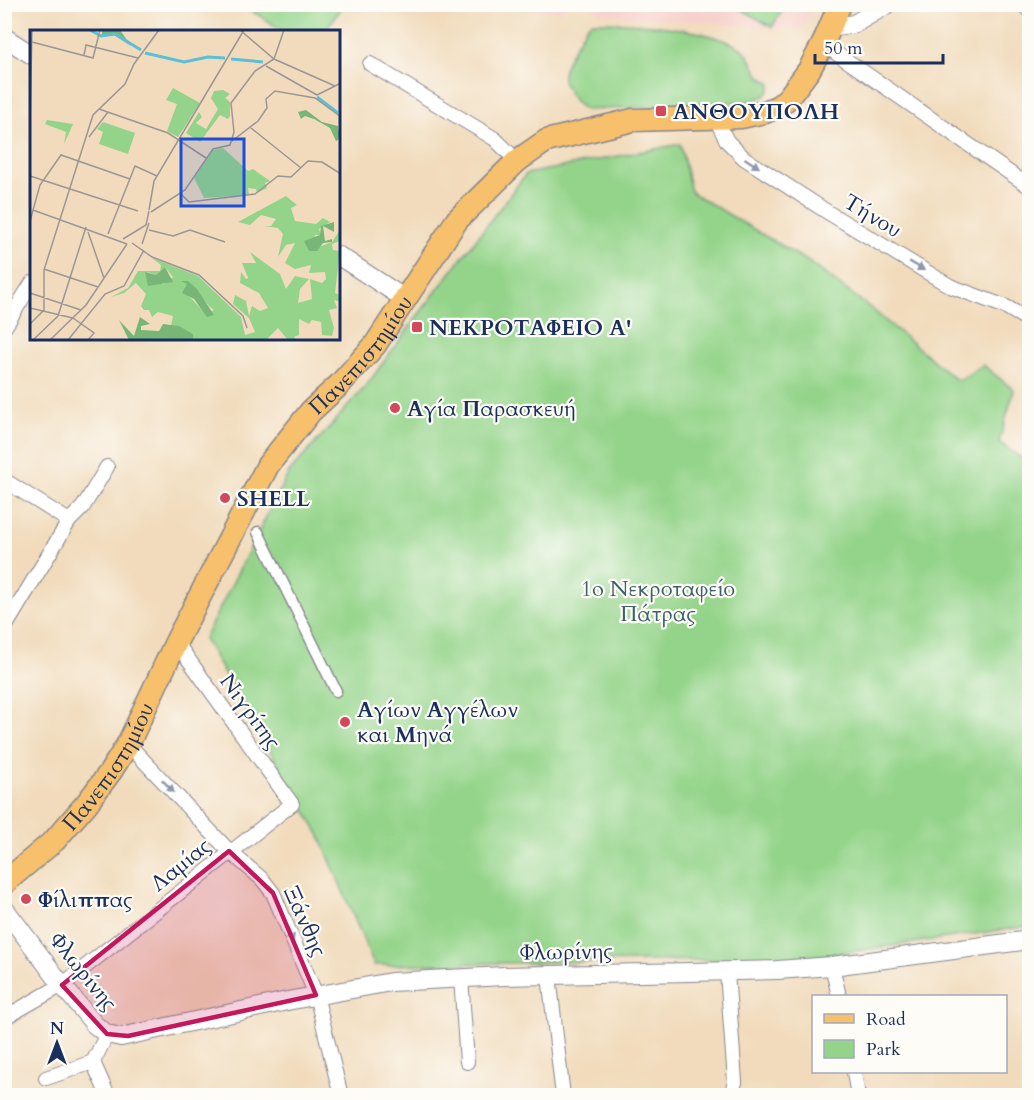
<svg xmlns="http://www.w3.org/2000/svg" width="1034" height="1100" font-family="Cardo,serif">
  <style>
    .built { fill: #f7d0ca }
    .green { fill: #94d48a; stroke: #588274; stroke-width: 1.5 }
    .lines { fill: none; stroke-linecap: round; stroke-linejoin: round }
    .pedestrian-casing { stroke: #86858d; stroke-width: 13 }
    .minor-casing { stroke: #86858d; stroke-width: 16 }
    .tertiary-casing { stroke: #86858d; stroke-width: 20 }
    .primary-casing { stroke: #86858d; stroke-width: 25 }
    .pedestrian { stroke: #fff; stroke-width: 10 }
    .minor { stroke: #fff; stroke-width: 14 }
    .tertiary { stroke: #fff; stroke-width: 18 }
    .primary { stroke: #f7c06c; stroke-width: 22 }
    .oneway { fill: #8d97ae }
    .marked { fill: #c2185b; fill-opacity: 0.2; stroke: #c2185b; stroke-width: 4.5; stroke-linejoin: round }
    .poi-dot { fill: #d1495b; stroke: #fdfcf7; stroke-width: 2 }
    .labels { text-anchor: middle; stroke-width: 4.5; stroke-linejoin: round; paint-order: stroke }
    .poi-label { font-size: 22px; font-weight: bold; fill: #1b2f5e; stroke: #fdfcf7; text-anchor: start }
    .street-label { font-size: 22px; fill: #1b2f5e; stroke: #fdfcf7 }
    .park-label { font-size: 22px; fill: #3f616b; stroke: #fdfcf7 }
    .inset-river { fill: none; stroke: #5ac0d7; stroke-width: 3 }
    .inset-road { fill: none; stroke: #9b9696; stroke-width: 1.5 }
    .view { fill: #1d4ed8; fill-opacity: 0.15; stroke: #1d4ed8; stroke-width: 3 }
    .inset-edge { fill: none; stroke: #1b2f5e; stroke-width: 3 }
  </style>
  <rect width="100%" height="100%" fill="#fdfcf7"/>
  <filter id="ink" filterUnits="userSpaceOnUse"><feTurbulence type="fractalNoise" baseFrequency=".0167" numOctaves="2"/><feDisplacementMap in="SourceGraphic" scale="12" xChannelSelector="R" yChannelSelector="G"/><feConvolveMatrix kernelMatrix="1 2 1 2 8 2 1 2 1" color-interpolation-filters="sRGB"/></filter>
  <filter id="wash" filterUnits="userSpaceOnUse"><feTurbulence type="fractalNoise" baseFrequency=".008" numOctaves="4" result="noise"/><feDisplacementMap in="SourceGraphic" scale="24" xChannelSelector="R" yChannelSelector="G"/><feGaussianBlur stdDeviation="1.35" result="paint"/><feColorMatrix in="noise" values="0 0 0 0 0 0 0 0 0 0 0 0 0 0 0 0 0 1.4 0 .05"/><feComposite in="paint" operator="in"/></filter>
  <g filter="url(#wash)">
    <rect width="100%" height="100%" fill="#f1dbbc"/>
    <!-- built -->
    <g class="built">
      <polygon points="490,5 567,5 562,12"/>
      <polygon points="587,5 816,5 801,30 602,14"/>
    </g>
    <!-- green -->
    <g class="green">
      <polygon points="243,5 344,5 324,32 283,31"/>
      <polygon points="734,5 786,5 772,27"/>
      <path d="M591,22C631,22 708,27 742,49C751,55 753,68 760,76C763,79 768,81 771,84C770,95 762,98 752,101L586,110C579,107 576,102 572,97C568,91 564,86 563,79C561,66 580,38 587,26Z"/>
      <polygon points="680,144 691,192 807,261 868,306 958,381 983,365 1014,390 999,442 1029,464 1029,926 814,957 788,959 374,965 319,834 204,639 288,474 366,386 419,314 526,174"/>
    </g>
  </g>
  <g filter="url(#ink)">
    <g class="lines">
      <defs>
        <polyline id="pedestrian" points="258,532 336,691"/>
        <g id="minor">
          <polyline points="1022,4 1030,11"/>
          <polyline points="823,44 1030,187"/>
          <polyline points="370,64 495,139 517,161"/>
          <polyline points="716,119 727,141 744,158 829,213 950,286 1006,307 1030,321"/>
          <polyline points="4,328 32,283"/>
          <polyline points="4,480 69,521"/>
          <polyline points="4,629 69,521 83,507 107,467"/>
          <polyline points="128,744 229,851 262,879 273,893 316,995 341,1096"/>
          <polyline points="832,966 839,996"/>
          <polyline points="727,972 735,1082 731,1096"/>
          <polyline points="549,976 563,1096"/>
          <polyline points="461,978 467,1062"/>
          <polyline points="4,1018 62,985 292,804 176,642"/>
          <polyline points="93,1062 108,1096"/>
          <polyline points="854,1072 858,1096"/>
          <polyline points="46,1078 93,1062 107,1034"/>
        </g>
        <g id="tertiary">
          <polyline points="830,28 854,24 888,4"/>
          <polyline points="4,37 32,55"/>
          <polyline points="339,256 405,299"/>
          <polyline points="4,908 62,985 95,1025 107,1034 121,1037 287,1001 391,982 504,976 777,970 832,966 1030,940"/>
        </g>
        <g id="primary">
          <path id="s1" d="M4,883L55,840L87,803L111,771L128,744L176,642L268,465L311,411L339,385L375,345L457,220L517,161L546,141L633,120L741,117L765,112L779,106L788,98L809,70L823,44L840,4"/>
        </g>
      </defs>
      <!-- pedestrian casing -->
      <use href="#pedestrian" class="pedestrian-casing"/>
      <!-- minor casing -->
      <use href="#minor" class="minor-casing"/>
      <!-- tertiary casing -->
      <use href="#tertiary" class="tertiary-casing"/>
      <!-- primary casing -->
      <use href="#primary" class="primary-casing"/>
      <!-- pedestrian -->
      <use href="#pedestrian" class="pedestrian"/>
      <!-- minor -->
      <use href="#minor" class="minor"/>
      <!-- tertiary -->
      <use href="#tertiary" class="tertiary"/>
      <!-- primary -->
      <use href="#primary" class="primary"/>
    </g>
    <!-- one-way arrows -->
    <defs><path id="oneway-solid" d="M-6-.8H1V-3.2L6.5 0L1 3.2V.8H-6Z" transform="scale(1.5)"/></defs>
    <g class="oneway">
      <use href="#oneway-solid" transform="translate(752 163) rotate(33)"/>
      <use href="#oneway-solid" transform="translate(917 266) rotate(31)"/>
      <use href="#oneway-solid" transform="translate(168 786) rotate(47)"/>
      <use href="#oneway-solid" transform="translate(290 934) rotate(68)"/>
    </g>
  </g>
  <!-- marked area -->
  <path class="marked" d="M229,851L273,893L316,995L128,1036L107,1034L62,985Z"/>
  <!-- markers -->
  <g class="poi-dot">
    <rect x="655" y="105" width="12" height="12" rx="3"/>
    <rect x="411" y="321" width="12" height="12" rx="3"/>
    <circle cx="395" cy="408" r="6"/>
    <circle cx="225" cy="498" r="6"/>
    <circle cx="345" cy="722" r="6"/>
    <circle cx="26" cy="899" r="6"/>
  </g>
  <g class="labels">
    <!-- poi labels -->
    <g class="poi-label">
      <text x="673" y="119">ΑΝΘΟΥΠΟΛΗ</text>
      <text x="429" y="335">ΝΕΚΡΟΤΑΦΕΙΟ Α'</text>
      <text x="407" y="416">Αγία Παρασκευή</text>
      <text x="237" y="506">SHELL</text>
      <text x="357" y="717">Αγίων Αγγέλων<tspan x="357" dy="25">και Μηνά</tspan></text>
      <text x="38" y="907">Φίλιππας</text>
    </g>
    <!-- street labels -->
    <g class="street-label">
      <text transform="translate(873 215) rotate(31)" y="8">Τήνου</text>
      <text dy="8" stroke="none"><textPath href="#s1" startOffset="644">Πανεπιστημίου</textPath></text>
      <text transform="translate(251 711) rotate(54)" y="8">Νιγρίτης</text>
      <text dy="8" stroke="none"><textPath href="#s1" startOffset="158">Πανεπιστημίου</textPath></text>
      <text transform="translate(180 864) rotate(-39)" y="8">Λαμίας</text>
      <text transform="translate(306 921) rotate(66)" y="8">Ξάνθης</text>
      <text transform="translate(566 951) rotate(-1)" y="8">Φλωρίνης</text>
      <text transform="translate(84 971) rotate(51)" y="8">Φλωρίνης</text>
    </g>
    <!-- park labels -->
    <g class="park-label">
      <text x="658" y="596">1o Νεκροταφείο<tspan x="658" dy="25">Πάτρας</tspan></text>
    </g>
  </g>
  <!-- overview -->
  <g transform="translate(30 30)">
    <rect width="310" height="310" fill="#f1dbbc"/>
    <path d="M143,58L170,73L148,107L137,101L147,74L136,70ZM193,60L200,64L195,68L200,72V86L198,89L190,85L170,112L156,103L169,82L172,87L166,93L176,99L188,79L181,68L184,61ZM17,90L43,94L34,114L36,102L15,94ZM73,92L105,103L98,124L69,114L73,102L67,99ZM193,118L218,141L223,139L240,151L235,153L237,158L227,163L226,159L218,158L219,165L174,168L164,148L183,120ZM256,166L267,175L261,178L265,191L286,194L293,188L300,192L289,199L291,205H285L281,220L302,212L310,200V211L302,214L303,220L310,221L305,263L310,265L311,272L304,270L307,278L299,280L304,298L302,306L292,305L291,292L282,290L279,294L269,289V305L264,307L266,310H258L248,298L236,310H163V304L133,294L141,296L143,286L128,282L122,287L119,280H114L111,276L116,264L106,253L94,263L81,267L98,258L108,241H130L131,235L122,228L168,246L211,287L215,305L225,302L219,288L203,274L205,265L216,271L219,286L222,276L230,281L238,278L229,263L210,253L211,242L216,249L218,248L212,233H226L220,222L250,244L256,259L265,246L279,249L270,259L268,273L282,269L280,249L292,253L296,249L295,242L279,243L281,235L265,239L255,233L265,213L256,215L248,227L253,204L248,198L234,196H241L246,189L231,185L220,195L208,192ZM135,237L143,247L134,254L126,253L117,242L126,245ZM158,251L179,276L184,280L175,283L155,262Z" fill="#94d48a" fill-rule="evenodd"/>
    <path d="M72,0H90L101,16L84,5L72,7ZM276,80L292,92L308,96L310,109L306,111L300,98L284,89L275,86L271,89L268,82ZM304,192V202L293,196L295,211L302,209V212L293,213L287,221H279L274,211L290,205L291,196ZM135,237L143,252L118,256L115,242L126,245ZM151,251H158L167,259L184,285L177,287L164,269L152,263L157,254ZM110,287L120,294L111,296V300L129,301L133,294L149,296L163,304V310H99L89,290L104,306Z" fill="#77b676"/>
    <path class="inset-river" d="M60,0L71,6L85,4L111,20M115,23L154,32L178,27L195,28M201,29L233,32M287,67L308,83"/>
    <path class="inset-road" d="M210,0L244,29L305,56M2,12L63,28L70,0M54,25L56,15L108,28M236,36L287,65M287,65L311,53M69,79L138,103L176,128M0,98L2,0M221,98L271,138M59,107L78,82M202,111L228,91L237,78L236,69L245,61L285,68L311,87M0,146L108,181M151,164L159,172L225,164L248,146L261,147L278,131L292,132L311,144M3,180L10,155L31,125L100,149M119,180L124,151L214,0M121,182L155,160L183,119L200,115L204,102L201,73L225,41L244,29L254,0M0,192L3,180L97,214M119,200L143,206L160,200L195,212M58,202L74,248M78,204L105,136L127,146M93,209L116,195L119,181M102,213L122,227L169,245L213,286L217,298M112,214L119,193M14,239L68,257M0,263L51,280M0,278L43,288M14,282V240L63,85L95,54L104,34L129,0M43,288L64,303L58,310M0,294L13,281M3,310L28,286L56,197M20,310L56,275L97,214M38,310L75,264L94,256L114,220"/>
    <path class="view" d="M151,109H214V176H151Z"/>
    <rect width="310" height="310" class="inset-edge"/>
  </g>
  <!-- margin -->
  <rect width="1034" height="1100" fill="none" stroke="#fdfcf7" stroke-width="24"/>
  <!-- legend -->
  <rect x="812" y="995" width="195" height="78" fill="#fdfcf7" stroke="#a3aaba" stroke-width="1.5"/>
  <rect x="824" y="1014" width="30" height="9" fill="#f7c06c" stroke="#a3aaba" stroke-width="1.5"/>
  <text x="866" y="1025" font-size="18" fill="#1b2f5e">Road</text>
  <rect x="824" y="1040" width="30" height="18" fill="#94d48a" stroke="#a3aaba" stroke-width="1.5"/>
  <text x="866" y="1055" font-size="18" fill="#1b2f5e">Park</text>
  <!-- north arrow -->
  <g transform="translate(57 1043)" stroke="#fdfcf7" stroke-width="4.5" paint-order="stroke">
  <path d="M0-4.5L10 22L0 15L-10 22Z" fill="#1b2f5e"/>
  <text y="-9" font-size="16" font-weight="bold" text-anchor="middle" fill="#1b2f5e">N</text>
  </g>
  <!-- scale -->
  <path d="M815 54v9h128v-9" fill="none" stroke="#1b2f5e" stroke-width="3"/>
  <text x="824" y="54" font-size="18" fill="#1b2f5e" stroke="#fdfcf7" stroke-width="4.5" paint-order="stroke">50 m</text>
</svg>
